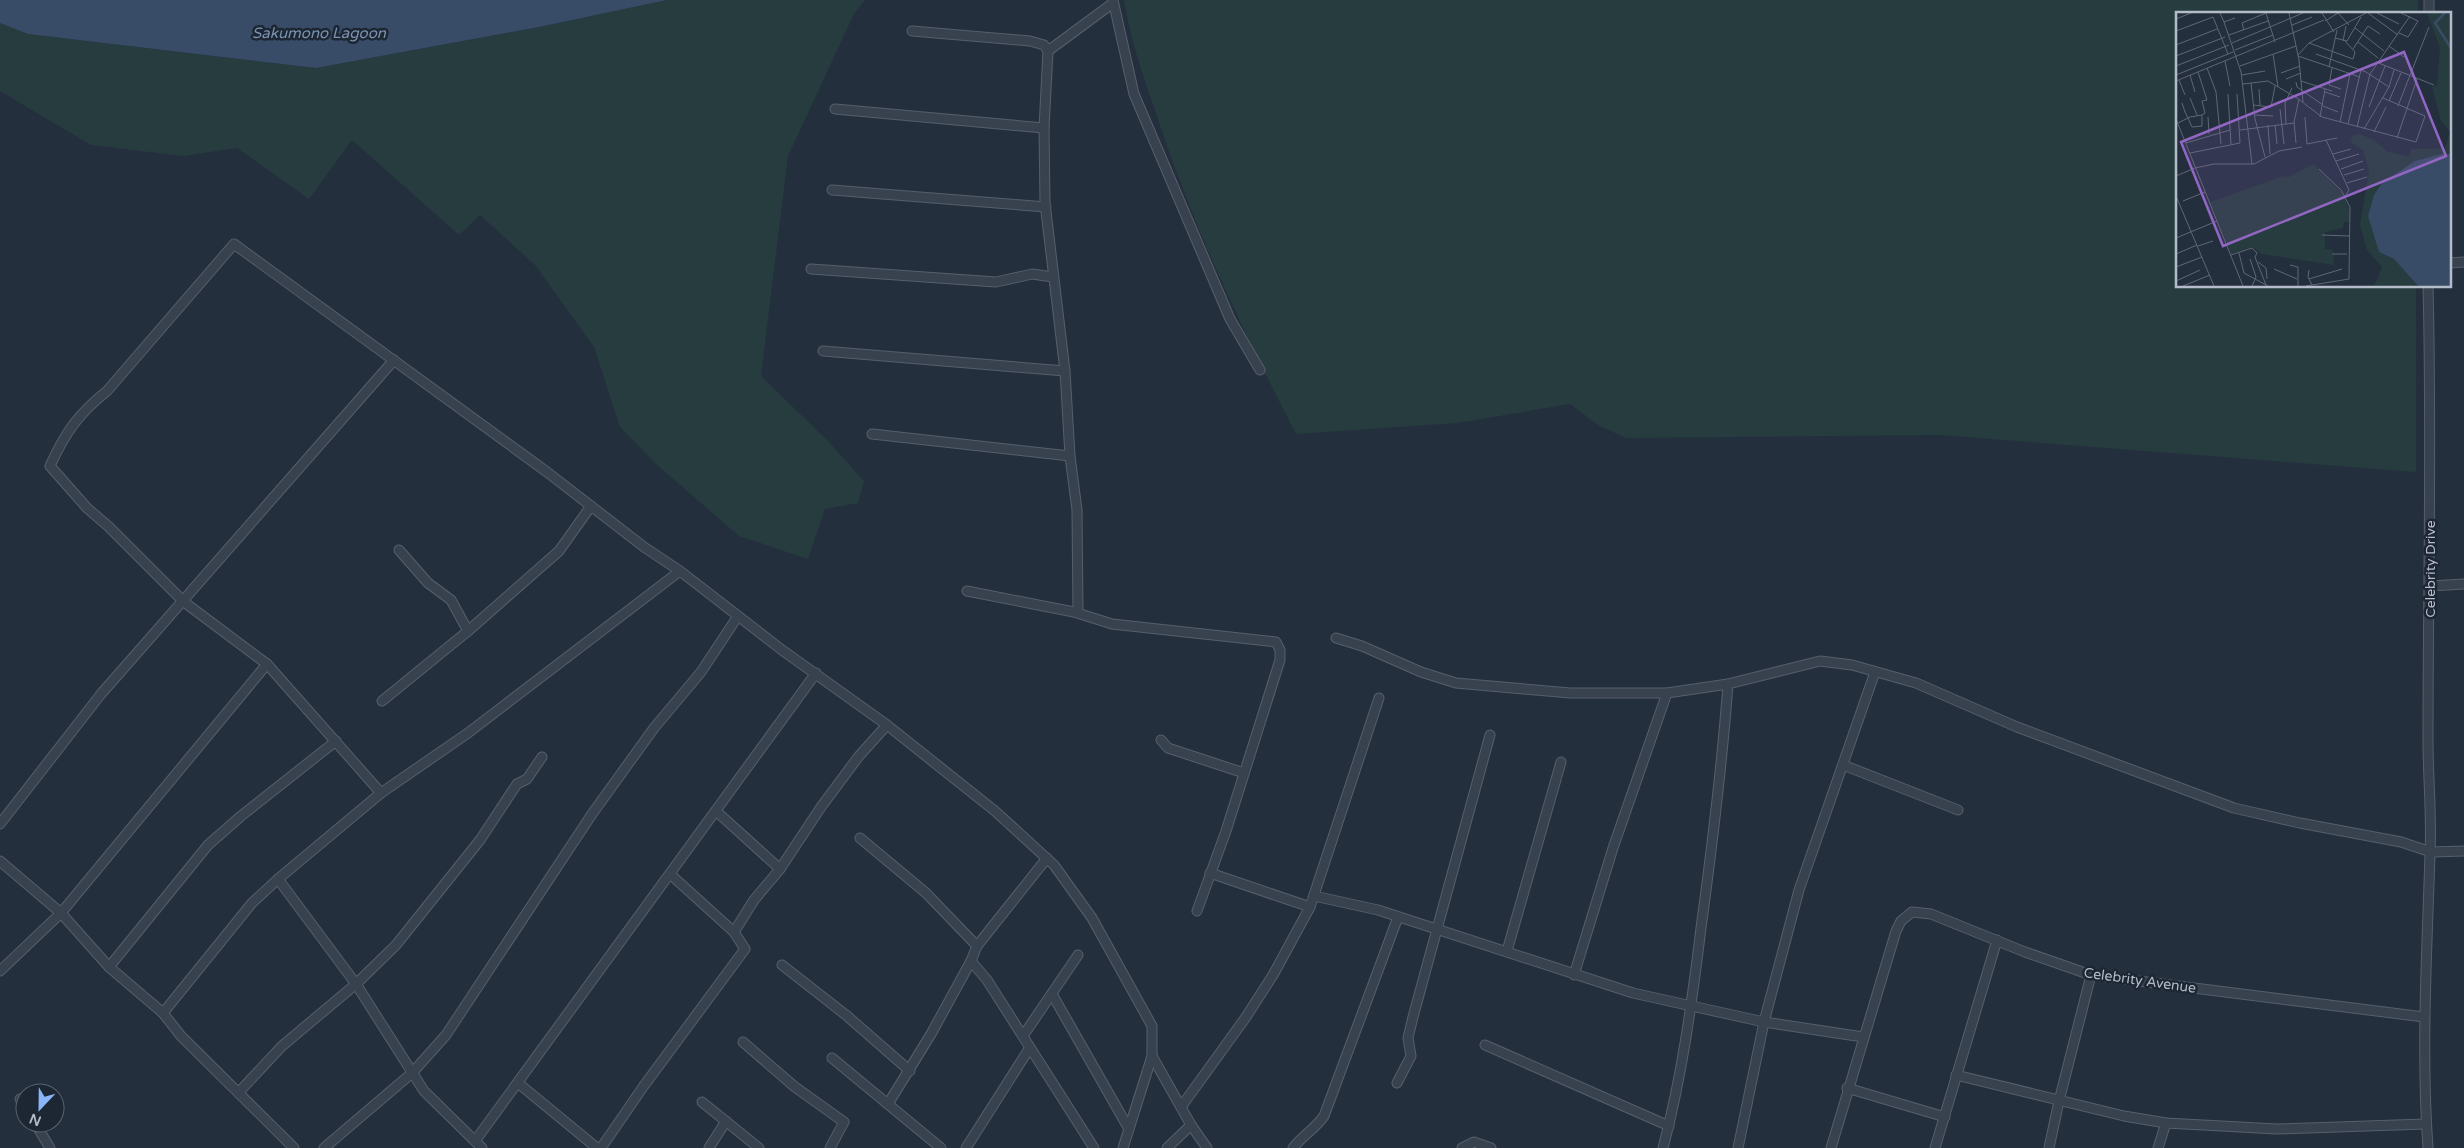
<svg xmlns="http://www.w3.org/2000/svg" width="2464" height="1148" font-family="'Varela Round',sans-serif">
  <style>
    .green { fill: #263c3f }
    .water { fill: #394c67 }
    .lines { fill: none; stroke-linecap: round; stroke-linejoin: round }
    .minor-casing { stroke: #565f6c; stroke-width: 11 }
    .minor { stroke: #38414e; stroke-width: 9 }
    .labels { text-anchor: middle; stroke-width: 5; stroke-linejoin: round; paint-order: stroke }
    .street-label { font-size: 14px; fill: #b4bcc9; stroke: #1d2633 }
    .water-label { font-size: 15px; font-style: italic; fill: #7c92b1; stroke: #1d2633 }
    .inset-river { fill: none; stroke: #394c67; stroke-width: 2.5 }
    .inset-road { fill: none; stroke: #5e6776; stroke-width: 1 }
    .view { fill: #9266c3; fill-opacity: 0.15; stroke: #9266c3; stroke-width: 2.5 }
    .inset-edge { fill: none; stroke: #b4bcc9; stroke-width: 2.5 }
  </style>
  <rect width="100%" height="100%" fill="#242f3e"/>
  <!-- green -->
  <g class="green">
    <polygon points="667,0 865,0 854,14 788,156 761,376 829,442 864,481 858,503 825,509 808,559 739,536 655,463 620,427 594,347 535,265 480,215 459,235 352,140 309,199 237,148 183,156 91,145 0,91 0,23 28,34 316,68 539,27"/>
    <path d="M1124,0H2418V14H2178V286H2416V472L1939,435L1626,438L1598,425L1570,404L1457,423L1296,434C1242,330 1192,224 1156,113C1143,76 1130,39 1124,0Z"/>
  </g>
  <!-- water -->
  <polygon class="water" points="0,0 667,0 539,27 316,68 28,34 0,23"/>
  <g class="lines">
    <defs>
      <g id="minor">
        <polyline points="1113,0 1134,94 1230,319 1260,370"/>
        <polyline points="2429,0 2429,14"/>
        <polyline points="912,31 1030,41 1044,45 1048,51"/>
        <polyline points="835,109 1044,128"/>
        <polyline points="832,190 1046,207"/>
        <polyline points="2450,263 2464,262"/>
        <polyline points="811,269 996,282 1032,274 1053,277"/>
        <polyline points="823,351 1065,371"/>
        <polyline points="872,434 1070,456"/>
        <polyline points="399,550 428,583 451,600 468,631"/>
        <polyline points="2430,586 2464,584"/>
        <polyline points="967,591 1074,612 1112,624 1276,642 1280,650 1280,660 1226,831 1197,911"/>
        <polyline points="1078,613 1077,510 1070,456 1065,371 1045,203 1044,128 1048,51 1113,3"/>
        <polyline points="1336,638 1362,646 1421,672 1456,683 1570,693 1667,693 1728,684 1820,661 1852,665 1916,683 2017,727 2234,808 2300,823 2401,842 2431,852 2464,851"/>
        <polyline points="382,701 468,631 559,551 591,506"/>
        <polyline points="1161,740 1168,748 1244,773"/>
        <polyline points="1843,765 1958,810"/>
        <path d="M381,793L267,664L184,602L108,526L87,508L50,466C65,433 78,414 107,391L234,244L547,472L644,547L680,571L782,650L887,725L995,811L1054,865L1092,918L1152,1026V1056L1123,1148"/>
        <polyline points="716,811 780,869"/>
        <polyline points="0,824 101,694 394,360"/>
        <polyline points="860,838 926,893 977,946"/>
        <polyline points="0,861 61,913 109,967 163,1013 181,1036 294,1148"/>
        <polyline points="1210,873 1310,907"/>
        <polyline points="670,874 734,932"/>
        <polyline points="278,879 356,984 424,1091 482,1148"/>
        <polyline points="1314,896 1378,910 1633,993 1764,1022 1863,1037"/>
        <polyline points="1507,951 1561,762"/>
        <polyline points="971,961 987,980 1094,1148"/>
        <polyline points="782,965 846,1015 910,1071"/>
        <polyline points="109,967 208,845 241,816 336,741"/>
        <polyline points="0,971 61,913 267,664"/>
        <polyline points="1574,975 1613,848 1667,693"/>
        <polyline points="1052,994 1129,1129"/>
        <polyline points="163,1013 252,903 278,879 381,793 468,733 680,571"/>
        <polyline points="1023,1036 1078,955"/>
        <polyline points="743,1042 795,1087 844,1122 830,1148"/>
        <polyline points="1485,1045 1669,1126"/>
        <polyline points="1152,1056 1191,1125 1207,1148"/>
        <polyline points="832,1058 941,1148"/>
        <polyline points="1956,1075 2124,1116 2166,1123 2277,1129 2425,1124"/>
        <polyline points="518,1083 597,1148"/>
        <polyline points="1397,1083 1411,1056 1408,1038 1413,1017 1490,735"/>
        <polyline points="1847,1088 1945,1117"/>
        <polyline points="239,1092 282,1046 356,984 396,945 480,840 517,784 527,779 542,757"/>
        <polyline points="20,1099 25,1106"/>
        <polyline points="702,1102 759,1148"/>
        <polyline points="888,1104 931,1034 971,961 977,946 1047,858"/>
        <polyline points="1181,1107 1246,1017 1273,975 1310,907 1379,698"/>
        <polyline points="35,1123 50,1148"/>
        <polyline points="475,1141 816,673"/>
        <polyline points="324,1148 412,1073 446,1035 592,814 654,728 701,672 738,616"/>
        <polyline points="601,1148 643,1087 745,949 734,932 754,900 780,869 821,807 859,756 887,725"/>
        <polyline points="709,1148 726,1121"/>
        <polyline points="966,1148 1029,1049"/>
        <polyline points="1167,1148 1191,1125"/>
        <path d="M1293,1148C1302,1136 1315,1129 1324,1116L1398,917"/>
        <polyline points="1462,1148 1474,1142 1491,1148"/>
        <path d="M1663,1148C1682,1076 1692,1002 1701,928C1712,847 1722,766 1728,684"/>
        <polyline points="1738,1148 1764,1022 1799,890 1875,672"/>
        <polyline points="1831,1148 1896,931 1901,921 1912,912 1931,914 2025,952 2091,975 2424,1017"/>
        <polyline points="1935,1148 1997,940"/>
        <polyline points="2049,1148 2059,1101 2091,975"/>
        <polyline points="2158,1148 2166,1123"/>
        <path d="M2428,1148C2421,1050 2427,952 2430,854C2432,816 2428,779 2428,741C2428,589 2432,438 2428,286"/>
      </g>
    </defs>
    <!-- minor casing -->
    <use href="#minor" class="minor-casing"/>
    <!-- minor -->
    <use href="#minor" class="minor"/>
  </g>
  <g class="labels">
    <!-- street labels -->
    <g class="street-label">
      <text transform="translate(2430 569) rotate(-90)" y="5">Celebrity Drive</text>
      <text transform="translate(2140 980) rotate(8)" y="5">Celebrity Avenue</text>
    </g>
    <!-- water labels -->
    <g class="water-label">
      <text x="319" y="38">Sakumono Lagoon</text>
    </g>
  </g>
  <!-- overview -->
  <g transform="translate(2176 12)">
    <rect width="275" height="275" fill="#242f3e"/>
    <path d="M251,1H275V142L239,149L203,240L218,247L242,274H198L206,255L191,238L184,213L193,159L187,138L174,130L177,123L184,122L198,128L212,140L233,144L235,137L269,136L274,120L265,109L256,75L261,74L264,36ZM137,152L167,182L174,200V210H168L167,216L149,220V237L157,238L158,253L85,242L77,235L55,242L34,190L107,164L113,165Z" fill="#263c3f"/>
    <path d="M266,142H275V274H242L218,247L203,240L192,204L198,183L206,171L239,149Z" fill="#394c67"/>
    <path class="inset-river" d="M269,1L259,11L275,36"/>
    <path class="inset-road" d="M44,1L48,10L59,6M90,1L99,30M113,1L123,48L127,90M146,1L158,20M162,1L173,13M192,1L222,23M201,1L223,12M0,7L15,1M149,9L162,1M48,10L65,60L76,152M116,13L136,5M179,16L208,39M68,18L66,11L90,1M0,19L37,5L52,42M223,21L232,25L242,9L225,1M53,23L92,9M159,26L171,29L185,5M167,29L170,14M182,30L202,46M56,31L127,1M133,31L177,47L179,40L169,29M0,33L41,17M213,34L228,45M177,37L192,14L204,22M59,38L97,23M97,42L102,75M140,42L190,60L213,75M122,43L133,31L190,1M0,44L49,25M122,44L184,65M49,49L54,74M200,50L258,73M0,54L53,33M64,54L120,34M153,55L161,18M31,56L40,80L45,132M156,56L153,73L165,77M22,60L31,88L26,89L29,101L26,103M105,61L124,54M0,63L57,40M14,63L19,80M66,63L89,59M110,67L125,61M3,68L9,83M0,69L148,8M125,69L156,79M120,70L121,75L147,93M75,71L79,107L89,145M67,72L92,69L121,86L146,105L240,130L249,104L207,86M83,77L84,93M149,80L164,85M52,82L55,132M14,86L21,103M213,89L225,61M77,93L95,95L99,74M147,94L162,100M222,94L253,15M193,95L209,54M104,97L108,132M78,103L97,104M32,105L33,122M129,105L131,132L161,126M144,105L149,77M0,107L67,274M164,110L174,62M2,111L14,105L26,103V114L16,115L12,106L9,100L6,91M110,112L109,91L116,76M172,112L185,58M92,113L94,142M99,113L101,132M181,115L194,62L234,4M188,117L213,75L218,58M64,118L118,111M198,120L210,95M221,126L241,67M150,128L173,178L169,184M10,131L54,118M120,131L118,110L123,87M14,141L64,131L61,82M157,142L175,137M160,149L183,142M165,157L187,149M168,163L188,157M0,164L19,156L38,152H78L103,139L126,135M171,171L191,165M0,184L38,274M7,189L29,180M146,223L173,224M0,226L41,209M22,234L37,229M63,241L68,261L92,274M0,242L21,233M156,242H171M55,243L76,236L81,241L79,245L90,273M74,247L80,265L76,274M82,250L90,256L91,267M114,253L122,255V274M0,255L26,245M98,257L121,267M133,258L132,265L136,273M133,267L166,257M0,269L24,258M7,274L34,263M130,274L173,267L174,195L165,178L143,157"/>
    <path class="view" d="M228,40L270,144L47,234L5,130Z"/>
    <rect width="275" height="275" class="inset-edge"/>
  </g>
  <!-- north arrow -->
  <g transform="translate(40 1108) rotate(202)"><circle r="24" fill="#1d2633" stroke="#59626f"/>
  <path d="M0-4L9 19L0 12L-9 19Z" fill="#8ab4f8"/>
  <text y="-8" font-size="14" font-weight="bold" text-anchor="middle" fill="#b4bcc9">N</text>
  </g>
</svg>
